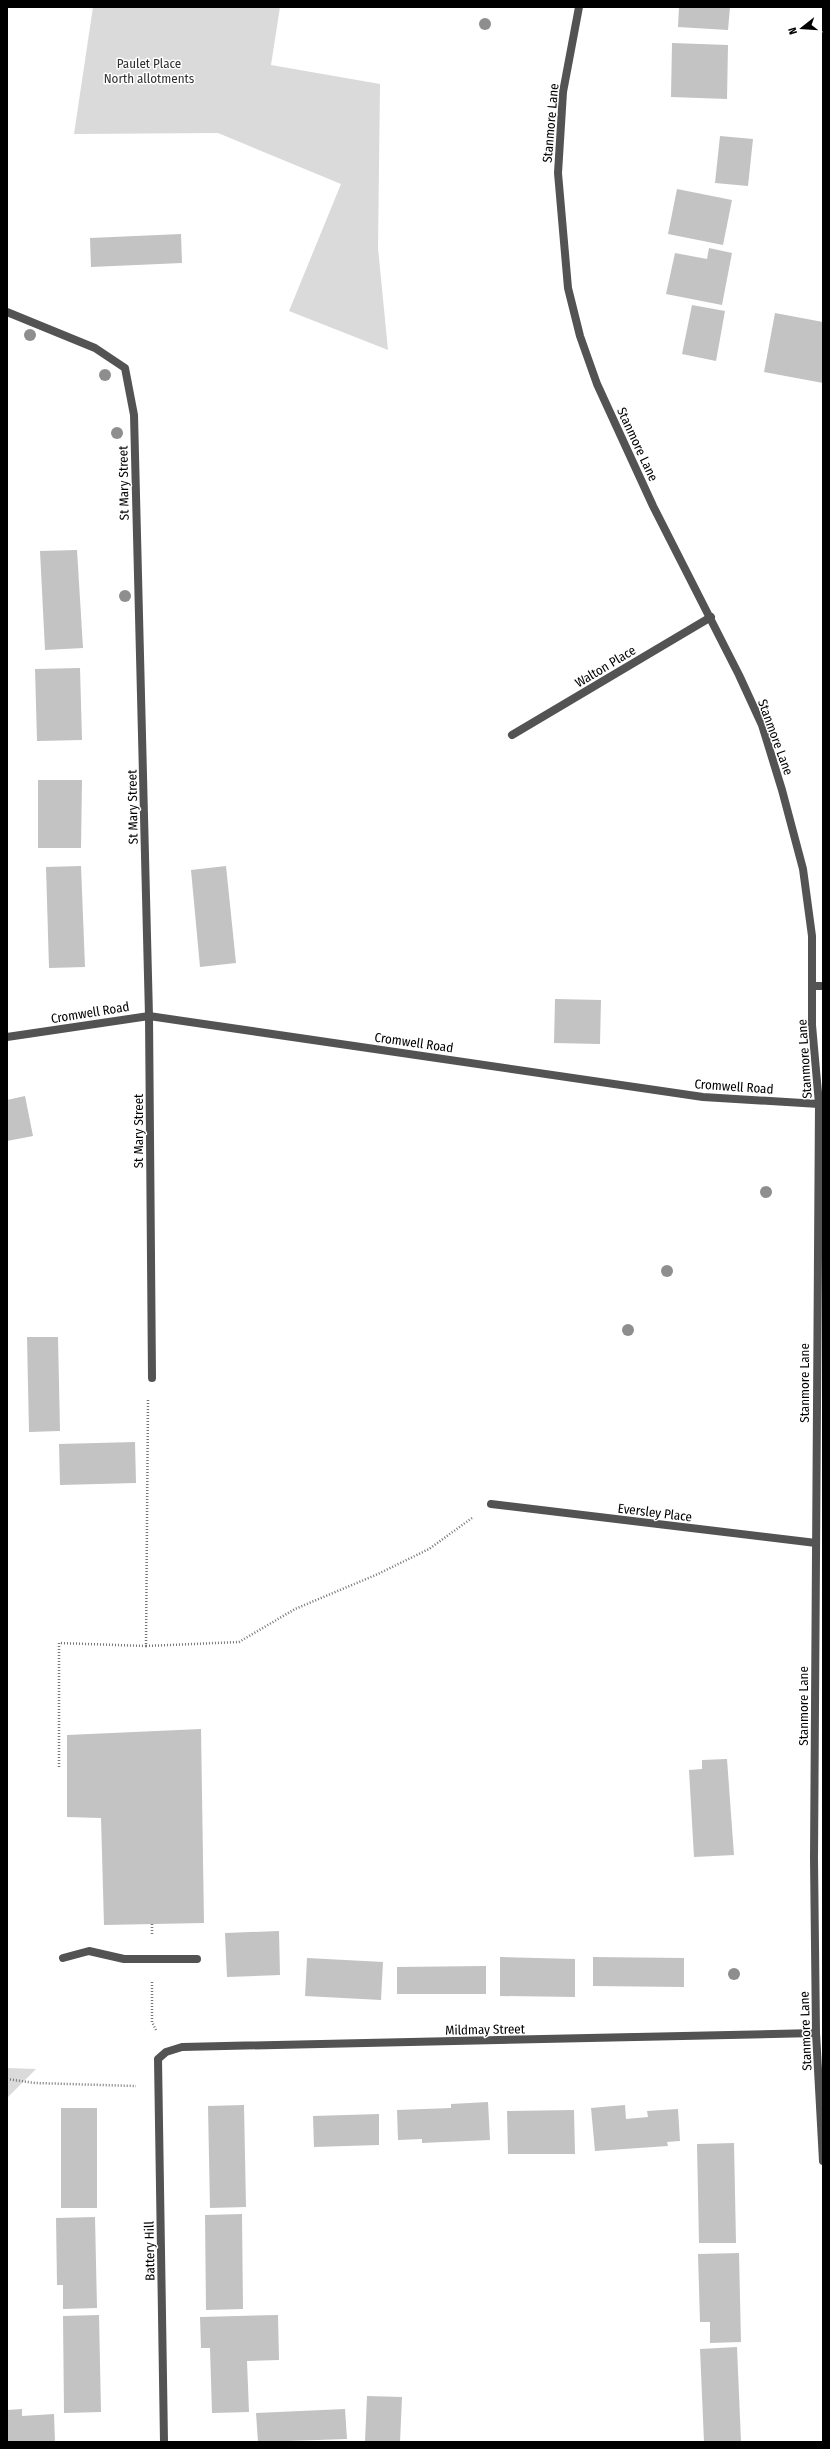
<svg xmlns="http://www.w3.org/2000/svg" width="830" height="2449" font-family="'Fira Sans Condensed',sans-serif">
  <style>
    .green { fill: #dadada }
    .building { fill: #c3c3c3 }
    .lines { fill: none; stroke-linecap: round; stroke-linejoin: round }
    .path { stroke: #757575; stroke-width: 2.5; stroke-dasharray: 1 2; stroke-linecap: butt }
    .service { stroke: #535353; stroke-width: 8 }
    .minor { stroke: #535353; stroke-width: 8 }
    .tertiary { stroke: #535353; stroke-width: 8 }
    .tree { fill: #8e8e8e }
    .labels { text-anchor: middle; stroke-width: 3; stroke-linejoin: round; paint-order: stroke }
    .park-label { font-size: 13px; fill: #313131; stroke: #fff }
    .street-label { font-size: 13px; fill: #000; stroke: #fff }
  </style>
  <rect width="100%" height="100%" fill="#fff"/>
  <!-- green -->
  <g class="green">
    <polygon points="93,7 280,7 271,65 380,84 378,248 388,350 289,311 341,184 218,133 74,134"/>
    <polygon points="7,2068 36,2069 7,2098"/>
  </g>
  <!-- building -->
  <g class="building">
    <polygon points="679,7 730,7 728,30 678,27"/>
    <polygon points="672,43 728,45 727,99 671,97"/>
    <polygon points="720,136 753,139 748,186 715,183"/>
    <polygon points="677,189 732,200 723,245 668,234"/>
    <polygon points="181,234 182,263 91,267 90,238"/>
    <polygon points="709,248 732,253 722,305 666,294 675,253 707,259"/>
    <polygon points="692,305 725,311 716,361 682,354"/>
    <polygon points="775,313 823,322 823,383 764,372"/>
    <polygon points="77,550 83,648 45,650 40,551"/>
    <polygon points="80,668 82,740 37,741 35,669"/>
    <polygon points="38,780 82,780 81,848 38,848"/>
    <polygon points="81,866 85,967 49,968 46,867"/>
    <polygon points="226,866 236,963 200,967 191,870"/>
    <polygon points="555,999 601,1000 600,1044 554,1043"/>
    <polygon points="25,1096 33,1136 7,1141 7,1100"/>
    <polygon points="27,1337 58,1337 60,1431 29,1432"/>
    <polygon points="135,1442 136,1483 60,1485 59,1444"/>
    <polygon points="201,1729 204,1923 104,1925 101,1818 67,1817 67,1735"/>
    <polygon points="727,1759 734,1855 694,1857 689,1770 702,1769 702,1760"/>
    <polygon points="279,1931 280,1975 227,1977 225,1933"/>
    <polygon points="500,1957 575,1959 575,1997 500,1996"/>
    <polygon points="593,1957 684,1958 684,1987 593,1986"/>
    <polygon points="307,1958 383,1962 381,2000 305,1996"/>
    <polygon points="486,1966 486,1994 397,1994 397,1967"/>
    <polygon points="488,2102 490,2140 422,2143 422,2139 398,2140 397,2110 451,2108 451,2104"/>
    <polygon points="244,2105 246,2207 210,2208 208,2106"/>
    <polygon points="625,2105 626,2119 648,2117 647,2111 678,2109 680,2141 667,2142 668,2146 595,2151 591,2108"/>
    <rect x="61" y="2108" width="36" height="100"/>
    <polygon points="574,2110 575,2154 508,2154 507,2111"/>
    <polygon points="379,2114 379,2145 314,2147 313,2116"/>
    <polygon points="734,2143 736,2243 699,2243 697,2144"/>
    <polygon points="242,2214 243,2309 206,2310 205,2215"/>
    <polygon points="95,2217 97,2308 63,2309 63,2285 57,2285 56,2218"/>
    <polygon points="739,2253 741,2342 710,2343 710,2322 700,2322 698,2254"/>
    <polygon points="99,2315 101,2412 64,2413 63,2316"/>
    <polygon points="278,2315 279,2360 247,2361 249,2412 212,2413 210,2348 201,2348 200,2317"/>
    <polygon points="737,2347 741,2442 704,2442 700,2349"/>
    <polygon points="367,2396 402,2397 400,2442 365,2442"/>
    <polygon points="22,2409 22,2416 54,2414 55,2442 7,2442 7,2410"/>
    <polygon points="345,2409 347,2439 258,2442 256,2413"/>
  </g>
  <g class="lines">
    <!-- path -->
    <g class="path">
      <polyline points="146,1646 239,1642 295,1609 378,1574 429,1549 472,1518"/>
      <polyline points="59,1767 59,1643 146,1646 148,1400"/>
      <polyline points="152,1924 152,1935"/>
      <polyline points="152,1982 152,2022 156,2030"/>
      <polyline points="7,2079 35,2083 136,2086"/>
    </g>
    <!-- service -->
    <g class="service">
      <polyline points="813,986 823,986"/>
      <polyline points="63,1958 89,1951 124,1959 197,1959"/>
    </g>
    <!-- minor -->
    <g class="minor">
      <polyline points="7,312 95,348 125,368 134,415 149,1016 152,1378"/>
      <polyline points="512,735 711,617"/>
      <polyline points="7,1037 149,1016 703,1097 819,1104"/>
      <polyline points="491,1504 816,1543"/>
      <polyline points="164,2442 158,2059 166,2052 182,2047 816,2033"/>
    </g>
    <!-- tertiary -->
    <polyline class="tertiary" points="579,7 563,92 558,173 568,288 580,336 597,384 653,506 739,675 762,725 782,790 803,869 812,936 812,1025 819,1104 814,1859 816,2033 823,2161"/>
  </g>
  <!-- trees -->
  <g class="tree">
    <circle cx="485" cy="24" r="6"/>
    <circle cx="30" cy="335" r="6"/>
    <circle cx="105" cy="375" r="6"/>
    <circle cx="117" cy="433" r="6"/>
    <circle cx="125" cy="596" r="6"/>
    <circle cx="766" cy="1192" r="6"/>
    <circle cx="667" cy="1271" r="6"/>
    <circle cx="628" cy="1330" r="6"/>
    <circle cx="734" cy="1974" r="6"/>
  </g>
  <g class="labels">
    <!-- park labels -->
    <g class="park-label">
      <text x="149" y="68">Paulet Place<tspan x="149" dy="15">North allotments</tspan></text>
    </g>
    <!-- street labels -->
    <g class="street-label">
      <text transform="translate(550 123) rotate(-85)" y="5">Stanmore Lane</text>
      <text transform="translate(638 444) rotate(65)" y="5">Stanmore Lane</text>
      <text transform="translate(123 483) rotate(-91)" y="5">St Mary Street</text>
      <text transform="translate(605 666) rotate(-31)" y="5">Walton Place</text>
      <text transform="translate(776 737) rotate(70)" y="5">Stanmore Lane</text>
      <text transform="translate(132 807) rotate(-91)" y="5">St Mary Street</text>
      <text transform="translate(90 1012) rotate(-9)" y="5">Cromwell Road</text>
      <text transform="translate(414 1042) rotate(8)" y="5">Cromwell Road</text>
      <text transform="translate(804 1059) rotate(-94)" y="5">Stanmore Lane</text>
      <text transform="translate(734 1086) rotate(4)" y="5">Cromwell Road</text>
      <text transform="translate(138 1131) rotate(-90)" y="5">St Mary Street</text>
      <text transform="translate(804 1383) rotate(-90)" y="5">Stanmore Lane</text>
      <text transform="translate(655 1512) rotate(7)" y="5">Eversley Place</text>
      <text transform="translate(803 1706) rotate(-90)" y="5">Stanmore Lane</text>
      <text transform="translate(485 2029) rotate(-1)" y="5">Mildmay Street</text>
      <text transform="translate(805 2031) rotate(-92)" y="5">Stanmore Lane</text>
      <text transform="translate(149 2251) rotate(-91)" y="5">Battery Hill</text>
    </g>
  </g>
  <!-- border -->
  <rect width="830" height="2449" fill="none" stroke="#000000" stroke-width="16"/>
  <!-- north arrow -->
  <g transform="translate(802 28) rotate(253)" stroke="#ffffff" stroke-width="3" paint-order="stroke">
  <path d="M0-3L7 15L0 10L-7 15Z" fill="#000000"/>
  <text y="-6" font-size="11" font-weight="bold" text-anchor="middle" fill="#000000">N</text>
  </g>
</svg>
